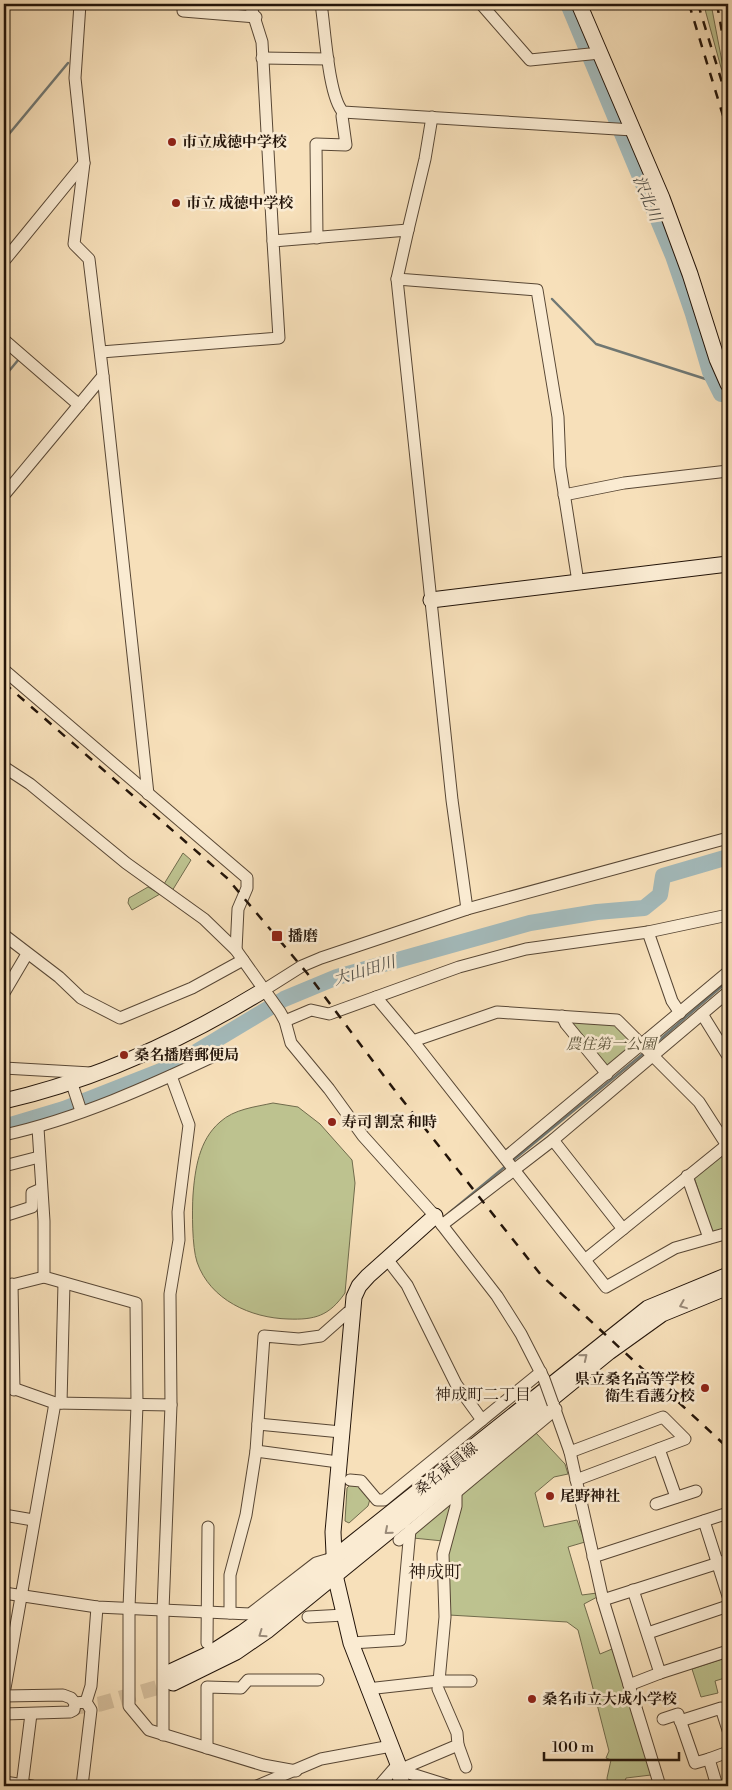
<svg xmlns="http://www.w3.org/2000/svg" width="732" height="1790" font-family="'Libre Bodoni','Noto Serif JP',serif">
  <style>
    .green { fill: #bdc28f; stroke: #706b4c }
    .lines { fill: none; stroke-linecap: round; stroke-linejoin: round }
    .stream { stroke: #707874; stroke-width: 2.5 }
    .river { stroke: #a3babb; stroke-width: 16 }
    .secondary-tunnel { stroke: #d7c19f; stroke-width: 15; stroke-dasharray: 15 8; stroke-linecap: butt }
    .street-casing { stroke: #584735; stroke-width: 13 }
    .secondary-casing { stroke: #231409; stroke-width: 17 }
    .street { stroke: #faebd2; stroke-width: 11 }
    .secondary { stroke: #faebd2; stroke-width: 15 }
    .rail { stroke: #231409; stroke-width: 2.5; stroke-dasharray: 9 9; stroke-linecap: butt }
    .street-bridge-casing { stroke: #584735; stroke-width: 13; stroke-linecap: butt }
    .street-bridge { stroke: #faebd2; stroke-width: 11 }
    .oneway { stroke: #998a78 }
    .poi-dot { fill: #8f2418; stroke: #faebd2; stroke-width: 2 }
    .labels { text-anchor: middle; stroke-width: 5; stroke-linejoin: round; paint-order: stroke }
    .poi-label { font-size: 15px; font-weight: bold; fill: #231409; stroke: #faebd2; text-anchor: start }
    .park-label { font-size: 15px; font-style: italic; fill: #595138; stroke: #faebd2 }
    .street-label { font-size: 15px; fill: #231409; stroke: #faebd2 }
    .water-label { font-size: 16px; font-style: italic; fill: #504e47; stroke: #faebd2 }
    .neighbourhood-label { font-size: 16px; fill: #231409; stroke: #faebd2 }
    .quarter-label { font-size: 18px; fill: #231409; stroke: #faebd2 }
  </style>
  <rect width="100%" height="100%" fill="#f7e0ba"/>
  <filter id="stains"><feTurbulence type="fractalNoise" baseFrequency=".004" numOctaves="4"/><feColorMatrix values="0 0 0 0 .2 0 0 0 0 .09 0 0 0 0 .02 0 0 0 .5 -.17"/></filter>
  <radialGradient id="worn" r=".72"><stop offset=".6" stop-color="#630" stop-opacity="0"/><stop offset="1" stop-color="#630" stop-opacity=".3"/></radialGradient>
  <!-- green -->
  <g class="green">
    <polygon points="704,4 711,4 728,93 706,13"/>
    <polygon points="183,853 191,860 172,891 164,884"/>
    <polygon points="148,887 160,894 132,910 128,903 129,898"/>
    <polygon points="574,1021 614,1022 636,1042 607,1066 572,1025"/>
    <path d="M273,1103L298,1107L320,1124L352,1160L355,1183L345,1293C329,1316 315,1320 288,1319C251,1318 210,1300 197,1262C192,1247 192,1211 193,1195C195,1169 199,1140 220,1122C234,1109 255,1107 273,1103Z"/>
    <polygon points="721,1154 728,1169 728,1229 714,1232 711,1230 694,1177"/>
    <polygon points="536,1433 565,1464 568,1474 554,1477 535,1493 544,1527 577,1520 585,1542 568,1547 582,1595 597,1593 599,1596 584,1604 600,1654 612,1649 623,1679 651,1775 626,1778 623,1786 608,1786 607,1778 611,1760 606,1758 609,1751 578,1630 567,1622 449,1615 448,1555 462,1492"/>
    <polygon points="350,1485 359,1486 370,1499 368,1506 349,1523 345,1521 347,1488"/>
    <polygon points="450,1504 451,1506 443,1541 413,1538 414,1533"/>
    <polygon points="728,1657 728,1677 715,1681 718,1693 701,1697 692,1669"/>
  </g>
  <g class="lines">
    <!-- stream -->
    <g class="stream">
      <polyline points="4,140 68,63"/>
      <polyline points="552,299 596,344 715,382"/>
      <polyline points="4,377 19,359"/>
      <polyline points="650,1048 728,981"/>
      <polyline points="511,1162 644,1053"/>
      <polyline points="449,1213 507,1165"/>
    </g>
    <!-- river -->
    <g class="river">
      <polyline points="568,4 673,256 693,314 710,372 721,394"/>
      <polyline points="4,1127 64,1109 171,1067 284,999 337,977 530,923 597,912 644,908 660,895 663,876 728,857"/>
    </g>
    <!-- secondary-tunnel -->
    <polyline class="secondary-tunnel" points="75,1707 100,1704 173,1683"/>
    <defs>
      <g id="street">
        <polyline points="250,4 262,42 273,241"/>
        <path d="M321,4C325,27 328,96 343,112L633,130"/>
        <polyline points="481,4 530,60 600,53"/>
        <polyline points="183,11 256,17"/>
        <polyline points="262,58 328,59"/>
        <polyline points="408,230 425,159 432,117"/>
        <polyline points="317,238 316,144 346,145 342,116 343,112"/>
        <polyline points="4,261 84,163"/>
        <polyline points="397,279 452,800 467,909"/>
        <polyline points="4,340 79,405"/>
        <polyline points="101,352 279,338 273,241 408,230 397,279 537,290 558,417 560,467 578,582"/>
        <polyline points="103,376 148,794"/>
        <polyline points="4,495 103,376 89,259 74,244 84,163 75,78 80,4"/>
        <polyline points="564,495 624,483 728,471"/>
        <polyline points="4,670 247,878 247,888 238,909 236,950"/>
        <polyline points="4,767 30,784 126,863 204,919 236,950 280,1012 285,1021 291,1043 329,1089 363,1136 435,1216 497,1296 521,1334 544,1379"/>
        <polyline points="648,932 672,1001 680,1013"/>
        <polyline points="4,935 59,977 81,998 120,1018 192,988 243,960"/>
        <polyline points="264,990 302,966 321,958 467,909 728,838"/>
        <polyline points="4,993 27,954"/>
        <polyline points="376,997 413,1041 606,1287 675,1248 728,1233"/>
        <polyline points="702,1014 728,1056"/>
        <polyline points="562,1016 566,1024 607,1074"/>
        <polyline points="285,1021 311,1010 329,1014 459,967 526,949 648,932 728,915"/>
        <polyline points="413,1041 497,1012 617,1020 699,1102 728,1147"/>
        <polyline points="4,1068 91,1073"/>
        <polyline points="71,1081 81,1111"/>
        <polyline points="38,1128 44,1221 44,1277 136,1303 137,1405 129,1608 129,1706 149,1730 263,1765 296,1771"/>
        <path d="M4,1135C77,1119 150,1086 218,1054"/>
        <polyline points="553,1140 623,1229"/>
        <polyline points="505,1158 728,972"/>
        <polyline points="4,1166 39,1157"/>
        <polyline points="687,1176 709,1238"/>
        <polyline points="4,1216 32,1207 32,1193 41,1189"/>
        <polyline points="442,1225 553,1140 728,992"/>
        <polyline points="387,1259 407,1285 456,1384 482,1420"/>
        <polyline points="586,1259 728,1144"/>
        <polyline points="12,1284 14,1390"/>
        <polyline points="4,1287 44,1277"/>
        <polyline points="4,1385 55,1403 171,1405"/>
        <polyline points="61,1403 64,1283"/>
        <polyline points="553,1404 570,1452 603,1600 660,1786"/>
        <polyline points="258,1424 341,1432"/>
        <polyline points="659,1449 676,1497"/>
        <polyline points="256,1451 338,1462"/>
        <polyline points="570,1452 663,1417 685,1439 576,1480"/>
        <polyline points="350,1480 361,1481 377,1500 384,1500 541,1372"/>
        <polyline points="656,1504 696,1491"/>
        <polyline points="4,1515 33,1520"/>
        <polyline points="704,1521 728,1596"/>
        <polyline points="399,1540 556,1409"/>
        <polyline points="593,1557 728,1513"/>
        <polyline points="633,1590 660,1673 728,1651"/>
        <polyline points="4,1593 97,1607 250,1614 316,1563 333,1558"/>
        <polyline points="603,1600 728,1560"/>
        <polyline points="230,1613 230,1575 246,1515 256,1451 264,1336 299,1339 321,1336 347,1313 353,1311"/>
        <polyline points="308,1617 344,1615"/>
        <polyline points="648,1633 728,1606"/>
        <polyline points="207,1643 208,1527"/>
        <polyline points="351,1643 400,1640 410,1530"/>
        <polyline points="439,1681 445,1617 443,1554 456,1506 456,1490"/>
        <polyline points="629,1685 660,1673"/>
        <polyline points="367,1689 439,1681 471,1681"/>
        <polyline points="438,1689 457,1733 458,1745 399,1770 450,1786"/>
        <polyline points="4,1694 55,1403"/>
        <polyline points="4,1696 63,1695 71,1698 75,1703 74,1710 70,1712 4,1714"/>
        <polyline points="86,1702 91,1686 97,1607"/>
        <polyline points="75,1703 86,1702 91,1710 82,1786"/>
        <polyline points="663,1719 678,1714 695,1763 709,1759"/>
        <polyline points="680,1721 721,1708 728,1730"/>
        <polyline points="163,1735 163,1610 171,1405 170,1294 179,1240 178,1212 189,1125 171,1076"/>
        <polyline points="458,1745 466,1767"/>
        <polyline points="207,1748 207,1687 241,1688 248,1680 318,1680"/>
        <polyline points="4,1782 32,1786"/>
        <polyline points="22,1786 31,1714"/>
        <polyline points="257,1786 321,1759 391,1746"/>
        <polyline points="379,1786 398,1764"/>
        <polyline points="717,1786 709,1759 728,1752"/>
      </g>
      <g id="secondary">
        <polyline points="579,4 662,198 690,274 717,359 728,384"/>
        <polyline points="431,600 728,564"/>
        <path d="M4,1101C96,1080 184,1039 264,990"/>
        <polyline points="168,1673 211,1653 242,1633 272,1611 334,1558 648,1308 728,1275"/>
        <polyline points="173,1683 236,1652 268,1630 609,1352 662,1314 728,1287"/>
        <polyline points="402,1786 398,1764 351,1643 335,1575 333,1532 354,1297 359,1286 368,1276 435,1216"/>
      </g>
    </defs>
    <!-- street casing -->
    <use href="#street" class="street-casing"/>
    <!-- secondary casing -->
    <use href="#secondary" class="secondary-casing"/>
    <!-- street -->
    <use href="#street" class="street"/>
    <!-- secondary -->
    <use href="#secondary" class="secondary"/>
    <!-- rail -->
    <g class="rail">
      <polyline points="689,4 728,132"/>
      <polyline points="698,4 728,102"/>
      <polyline points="717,4 728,66"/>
      <polyline points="4,683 227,878 307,973 393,1088 541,1275 728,1448"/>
    </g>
    <defs>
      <polyline id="street-bridge" points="544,1379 553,1404"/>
    </defs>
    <!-- street-bridge casing -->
    <use href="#street-bridge" class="street-bridge-casing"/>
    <!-- street-bridge -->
    <use href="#street-bridge" class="street-bridge"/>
  </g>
  <!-- one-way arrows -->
  <defs><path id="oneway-chevron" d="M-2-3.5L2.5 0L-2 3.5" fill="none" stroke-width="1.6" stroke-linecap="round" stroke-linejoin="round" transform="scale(1.25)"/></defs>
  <g class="oneway">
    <use href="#oneway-chevron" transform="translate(683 1305) rotate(158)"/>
    <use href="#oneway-chevron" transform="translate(584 1357) rotate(-39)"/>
    <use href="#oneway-chevron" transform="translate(388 1531) rotate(139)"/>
    <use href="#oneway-chevron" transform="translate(262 1634) rotate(145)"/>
  </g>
  <!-- markers -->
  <g class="poi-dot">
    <circle cx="172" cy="142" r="5"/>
    <circle cx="176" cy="203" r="5"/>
    <rect x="271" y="930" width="12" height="12" rx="2.5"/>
    <circle cx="124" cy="1055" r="5"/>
    <circle cx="332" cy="1122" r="5"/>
    <circle cx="705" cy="1388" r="5"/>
    <circle cx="550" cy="1496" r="5"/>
    <circle cx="532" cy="1699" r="5"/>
  </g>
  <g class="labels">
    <!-- poi labels -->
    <g class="poi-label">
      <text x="182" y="147">市立成徳中学校</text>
      <text x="186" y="208">市立 成徳中学校</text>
      <text x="288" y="941">播磨</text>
      <text x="134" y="1060">桑名播磨郵便局</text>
      <text x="342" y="1127">寿司 割烹 和時</text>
      <text x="695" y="1384" text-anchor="end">県立桑名高等学校<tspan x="695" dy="17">衛生看護分校</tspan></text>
      <text x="560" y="1501">尾野神社</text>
      <text x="542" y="1704">桑名市立大成小学校</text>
    </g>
    <!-- park labels -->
    <g class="park-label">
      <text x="611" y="1049">農住第一公園</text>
    </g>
    <!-- street labels -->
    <g class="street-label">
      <text transform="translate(446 1469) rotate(-38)" y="5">桑名東員線</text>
    </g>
    <!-- water labels -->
    <g class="water-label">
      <text transform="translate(648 198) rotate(67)" y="6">沢北川</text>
      <text transform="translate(364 970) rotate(-17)" y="6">大山田川</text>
    </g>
    <!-- neighbourhood labels -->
    <g class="neighbourhood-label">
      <text x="483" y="1400">神成町二丁目</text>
    </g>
    <!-- quarter labels -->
    <g class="quarter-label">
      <text x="435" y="1578">神成町</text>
    </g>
  </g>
  <!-- margin -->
  <rect width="732" height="1790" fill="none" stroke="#f7e0ba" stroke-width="20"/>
  <rect x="5" y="5" width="722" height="1780" fill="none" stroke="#231409" stroke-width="2.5"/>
  <rect x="10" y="10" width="712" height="1770" fill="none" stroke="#231409"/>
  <!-- scale -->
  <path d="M544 1752v8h135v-8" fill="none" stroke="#231409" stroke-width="2.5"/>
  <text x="552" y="1752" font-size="15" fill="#231409" stroke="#faebd2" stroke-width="4" paint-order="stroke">100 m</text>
  <rect width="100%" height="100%" filter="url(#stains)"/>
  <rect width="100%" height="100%" fill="url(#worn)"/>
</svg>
